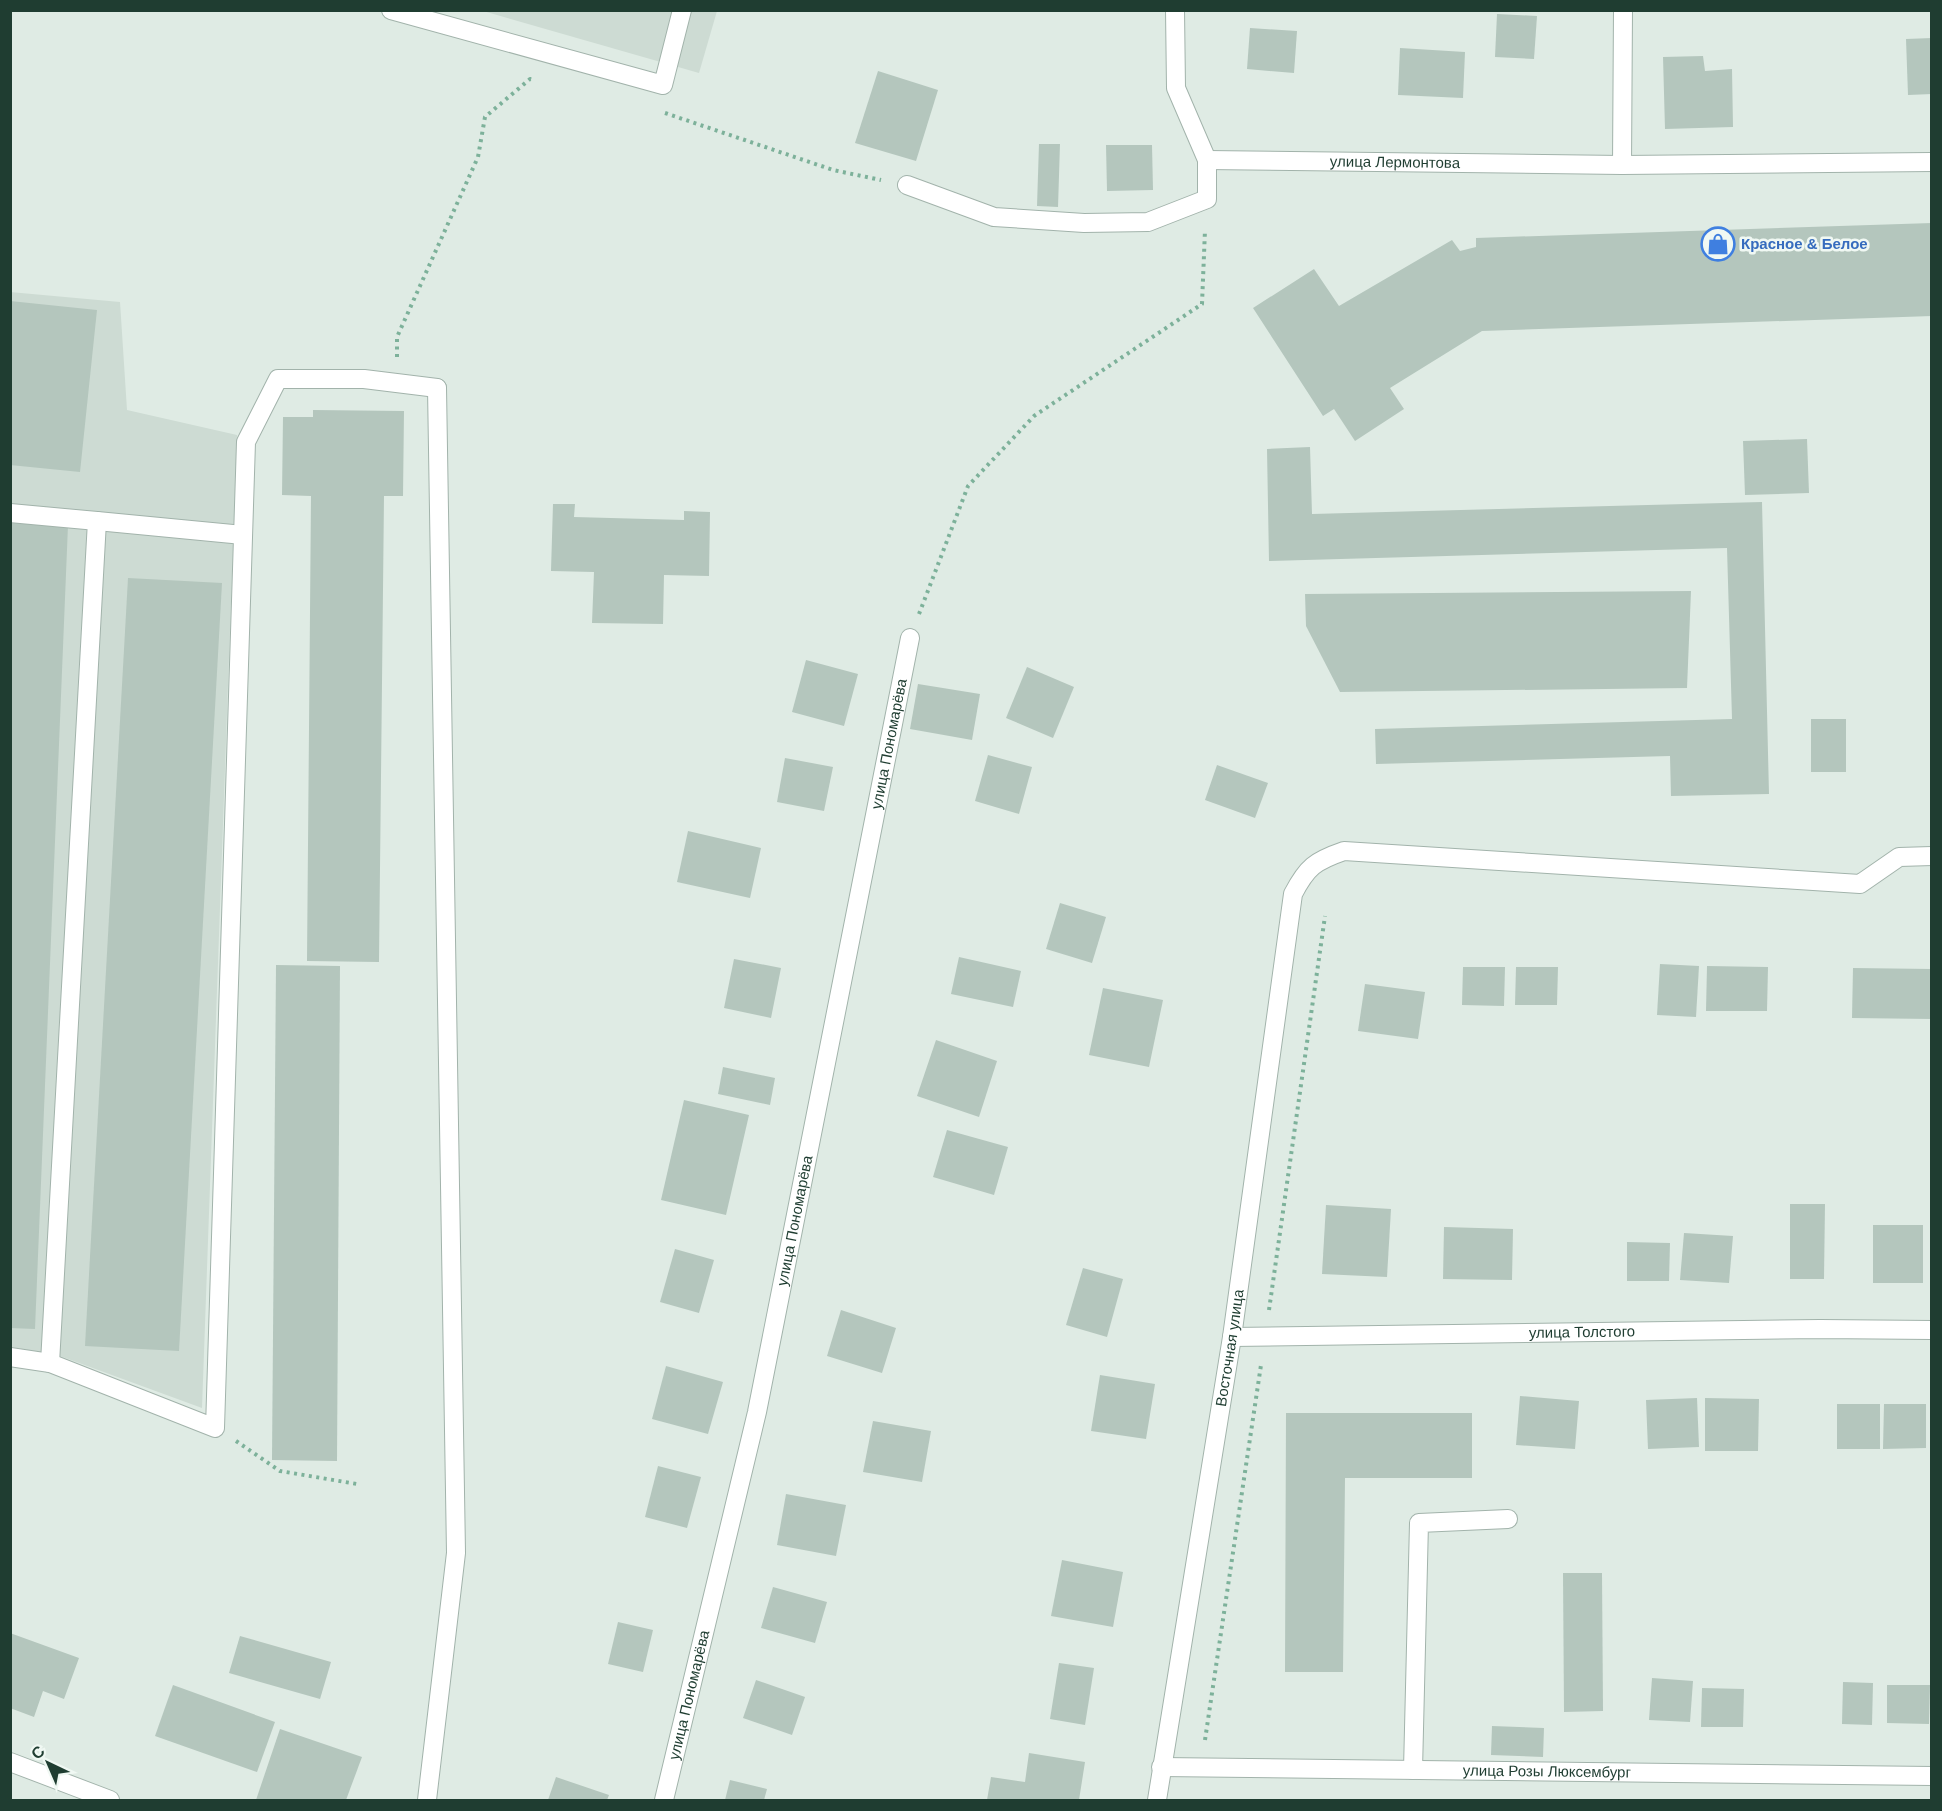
<svg xmlns="http://www.w3.org/2000/svg" width="1942" height="1811" font-family="Arial,sans-serif">
  <style>
    .built { fill: #cddbd3 }
    .building { fill: #b4c6bd }
    .lines { fill: none; stroke-linecap: round; stroke-linejoin: round }
    .lane-casing { stroke: #a2b3ab; stroke-width: 20 }
    .street-casing { stroke: #a2b3ab; stroke-width: 20 }
    .path { stroke: #7db19a; stroke-width: 4; stroke-dasharray: 3 4.5; stroke-linecap: butt }
    .lane { stroke: #fff; stroke-width: 18 }
    .street { stroke: #fff; stroke-width: 18 }
    .labels { text-anchor: middle; stroke-width: 5; stroke-linejoin: round; paint-order: stroke }
    .street-label { font-size: 15px; fill: #1f3d31; stroke: #f0f8f3 }
    .shop-label { font-size: 15px; font-weight: bold; fill: #366cbe; stroke: #f0f8f3; text-anchor: start }
  </style>
  <rect width="100%" height="100%" fill="#dfebe4"/>
  <!-- built -->
  <g class="built">
    <polygon points="483,11 717,11 699,73"/>
    <polygon points="10,292 120,302 127,410 237,435 202,1408 60,1356 11,1347"/>
  </g>
  <!-- building -->
  <g class="building">
    <polygon points="1497,14 1537,16 1534,59 1495,57"/>
    <polygon points="1250,28 1297,31 1294,73 1247,69"/>
    <polygon points="1932,38 1932,94 1908,95 1906,39"/>
    <polygon points="1400,48 1465,52 1463,98 1398,95"/>
    <polygon points="1703,56 1705,71 1732,69 1733,127 1665,129 1663,57"/>
    <polygon points="878,71 938,90 916,161 855,143"/>
    <polygon points="1039,144 1060,144 1058,207 1037,206"/>
    <polygon points="1106,145 1152,145 1153,190 1107,191"/>
    <polygon points="1932,223 1932,316 1482,331 1390,388 1404,409 1355,441 1334,409 1323,416 1253,308 1314,269 1339,306 1452,240 1460,251 1476,247 1476,238"/>
    <polygon points="10,301 97,310 80,472 10,465"/>
    <polygon points="313,410 404,411 403,496 384,496 379,962 307,961 311,496 282,495 283,417 313,417"/>
    <polygon points="1807,439 1809,493 1745,495 1743,441"/>
    <polygon points="1310,447 1312,514 1762,502 1769,794 1671,796 1670,756 1376,764 1375,729 1732,719 1727,548 1269,561 1267,449"/>
    <polygon points="553,504 575,504 574,517 684,520 684,511 710,512 709,576 664,575 663,624 592,623 594,572 551,571"/>
    <polygon points="10,523 68,525 35,1329 10,1328"/>
    <polygon points="128,578 222,583 179,1351 85,1346"/>
    <polygon points="1691,591 1687,688 1340,692 1306,626 1305,594"/>
    <polygon points="806,660 858,674 844,726 792,712"/>
    <polygon points="1027,667 1074,687 1053,738 1006,718"/>
    <polygon points="918,684 980,694 972,740 910,729"/>
    <rect x="1811" y="719" width="35" height="53"/>
    <polygon points="988,755 1032,767 1019,814 975,801"/>
    <polygon points="785,758 833,767 824,811 777,802"/>
    <polygon points="1217,765 1268,783 1255,818 1205,800"/>
    <polygon points="688,831 761,848 750,898 677,882"/>
    <polygon points="1060,903 1106,917 1092,963 1046,949"/>
    <polygon points="959,957 1021,971 1013,1007 951,994"/>
    <polygon points="734,959 781,968 771,1018 724,1008"/>
    <polygon points="1660,964 1699,966 1696,1017 1657,1015"/>
    <polygon points="276,965 340,966 337,1461 272,1460"/>
    <polygon points="1707,966 1768,967 1767,1011 1706,1011"/>
    <polygon points="1463,967 1505,967 1504,1006 1462,1005"/>
    <polygon points="1516,967 1558,967 1557,1005 1515,1005"/>
    <polygon points="1853,968 1932,969 1932,1019 1852,1018"/>
    <polygon points="1365,984 1425,992 1418,1039 1358,1031"/>
    <polygon points="1103,988 1163,1000 1149,1067 1089,1055"/>
    <polygon points="936,1040 997,1061 979,1117 917,1096"/>
    <polygon points="723,1067 775,1078 770,1105 718,1094"/>
    <polygon points="684,1100 749,1115 726,1215 661,1200"/>
    <polygon points="947,1130 1008,1147 994,1195 933,1177"/>
    <polygon points="1790,1204 1825,1204 1824,1279 1790,1279"/>
    <polygon points="1326,1205 1391,1209 1387,1277 1322,1274"/>
    <rect x="1873" y="1225" width="50" height="58"/>
    <polygon points="1444,1227 1513,1229 1512,1280 1443,1279"/>
    <polygon points="1684,1233 1733,1236 1729,1283 1680,1280"/>
    <polygon points="1627,1242 1670,1243 1669,1281 1627,1281"/>
    <polygon points="675,1249 714,1260 699,1313 660,1302"/>
    <polygon points="1083,1268 1123,1279 1107,1337 1066,1325"/>
    <polygon points="841,1310 896,1328 882,1373 827,1356"/>
    <polygon points="666,1366 723,1382 708,1434 652,1419"/>
    <polygon points="1100,1375 1155,1384 1146,1439 1091,1431"/>
    <polygon points="1520,1396 1579,1401 1575,1449 1516,1445"/>
    <polygon points="1697,1398 1699,1447 1648,1449 1646,1400"/>
    <polygon points="1705,1398 1759,1399 1758,1451 1705,1451"/>
    <rect x="1837" y="1404" width="43" height="45"/>
    <polygon points="1884,1404 1926,1404 1926,1448 1883,1449"/>
    <polygon points="1286,1413 1472,1413 1472,1478 1345,1478 1343,1672 1285,1672"/>
    <polygon points="873,1421 931,1431 922,1482 863,1472"/>
    <polygon points="658,1466 701,1477 687,1528 645,1517"/>
    <polygon points="786,1494 846,1505 836,1556 777,1545"/>
    <polygon points="1062,1560 1123,1572 1113,1627 1051,1616"/>
    <polygon points="1563,1573 1602,1573 1603,1711 1564,1712"/>
    <polygon points="773,1587 827,1602 815,1643 761,1628"/>
    <polygon points="618,1622 653,1630 643,1672 608,1664"/>
    <polygon points="10,1633 79,1658 64,1699 43,1691 34,1717 10,1708"/>
    <polygon points="240,1636 331,1662 320,1699 229,1673"/>
    <polygon points="1059,1663 1094,1668 1085,1725 1050,1719"/>
    <polygon points="1652,1678 1693,1681 1690,1722 1649,1720"/>
    <polygon points="756,1680 805,1697 792,1735 743,1718"/>
    <polygon points="1843,1682 1873,1683 1872,1725 1842,1724"/>
    <polygon points="173,1685 275,1722 257,1772 155,1736"/>
    <polygon points="1887,1685 1930,1685 1929,1724 1887,1723"/>
    <polygon points="1702,1688 1744,1689 1743,1727 1701,1727"/>
    <polygon points="1492,1726 1544,1728 1543,1757 1491,1755"/>
    <polygon points="280,1729 362,1757 346,1800 256,1800"/>
    <polygon points="1029,1753 1085,1762 1079,1800 987,1800 991,1777 1025,1782"/>
    <polygon points="556,1777 609,1795 607,1800 548,1800"/>
    <polygon points="730,1780 767,1789 764,1800 725,1800"/>
  </g>
  <g class="lines">
    <defs>
      <g id="lane">
        <polyline points="391,10 663,85 682,10"/>
        <polyline points="10,513 97,521 50,1363"/>
        <polyline points="97,521 243,535"/>
        <polyline points="10,1357 50,1363 215,1428 246,442 278,379 364,379 437,388"/>
        <polyline points="1413,1770 1419,1523 1508,1519"/>
      </g>
      <g id="street">
        <path id="s1" d="M1207,160L1622,165L1932,162"/>
        <polyline points="1622,165 1623,10"/>
        <polyline points="907,185 994,217 1084,223 1148,222 1207,199 1207,160 1176,88 1175,10"/>
        <path id="s2" d="M1232,1337L1820,1329L1932,1330"/>
        <polyline points="10,1762 110,1800"/>
        <path id="s3" d="M1161,1767L1932,1776"/>
        <polyline points="427,1800 456,1553 437,388"/>
        <path id="s4" d="M664,1800L757,1412L910,638"/>
        <path id="s5" d="M1157,1800L1232,1337L1293,894C1307,867 1315,861 1344,851L1860,884L1899,857L1932,856"/>
      </g>
    </defs>
    <!-- lane casing -->
    <use href="#lane" class="lane-casing"/>
    <!-- street casing -->
    <use href="#street" class="street-casing"/>
    <!-- path -->
    <g class="path">
      <polyline points="665,113 833,170 881,180"/>
      <polyline points="397,357 397,337 478,157 485,117 530,79 533,80"/>
      <polyline points="919,614 968,486 1034,416 1202,304 1205,230"/>
      <polyline points="1269,1310 1325,916"/>
      <polyline points="236,1441 280,1471 357,1484"/>
      <polyline points="1205,1740 1261,1365"/>
    </g>
    <!-- lane -->
    <use href="#lane" class="lane"/>
    <!-- street -->
    <use href="#street" class="street"/>
  </g>
  <!-- icons -->
  <defs>
    <symbol id="shop-ring" viewBox="-11 -11 22 22"><circle r="9.5" fill="#f0f8f3" stroke="#3f7fe0" stroke-width="1.5"/><path d="M-5-2.5h2.3a2.7 3.5 0 0 1 5.4 0H5L5.5 6h-11ZM-1.5-2.5h3a1.5 2.3 0 0 0-3 0Z" fill="#3f7fe0"/></symbol>
  </defs>
  <g fill-rule="evenodd">
    <use href="#shop-ring" x="1699" y="225" width="38" height="38"/>
  </g>
  <g class="labels">
    <!-- street labels -->
    <g class="street-label">
      <text dy="5" stroke="none"><textPath href="#s1" startOffset="188">улица Лермонтова</textPath></text>
      <text dy="5" stroke="none"><textPath href="#s4" startOffset="1080">улица Пономарёва</textPath></text>
      <text dy="5" stroke="none"><textPath href="#s4" startOffset="594">улица Пономарёва</textPath></text>
      <text dy="5" stroke="none"><textPath href="#s2" startOffset="350">улица Толстого</textPath></text>
      <text dy="5" stroke="none"><textPath href="#s5" startOffset="458">Восточная улица</textPath></text>
      <text dy="5" stroke="none"><textPath href="#s4" startOffset="108">улица Пономарёва</textPath></text>
      <text dy="5" stroke="none"><textPath href="#s3" startOffset="386">улица Розы Люксембург</textPath></text>
    </g>
    <!-- shop labels -->
    <g class="shop-label">
      <text x="1741" y="249">Красное &amp; Белое</text>
    </g>
  </g>
  <!-- border -->
  <rect width="1942" height="1811" fill="none" stroke="#1f3d31" stroke-width="24"/>
  <!-- north arrow -->
  <g transform="translate(48 1763) rotate(316)" stroke="#f0f8f3" stroke-width="4.5" paint-order="stroke">
  <path d="M0-4.5L10 22L0 15L-10 22Z" fill="#1f3d31"/>
  <text y="-9" font-size="16" font-weight="bold" text-anchor="middle" fill="#1f3d31">С</text>
  </g>
</svg>
